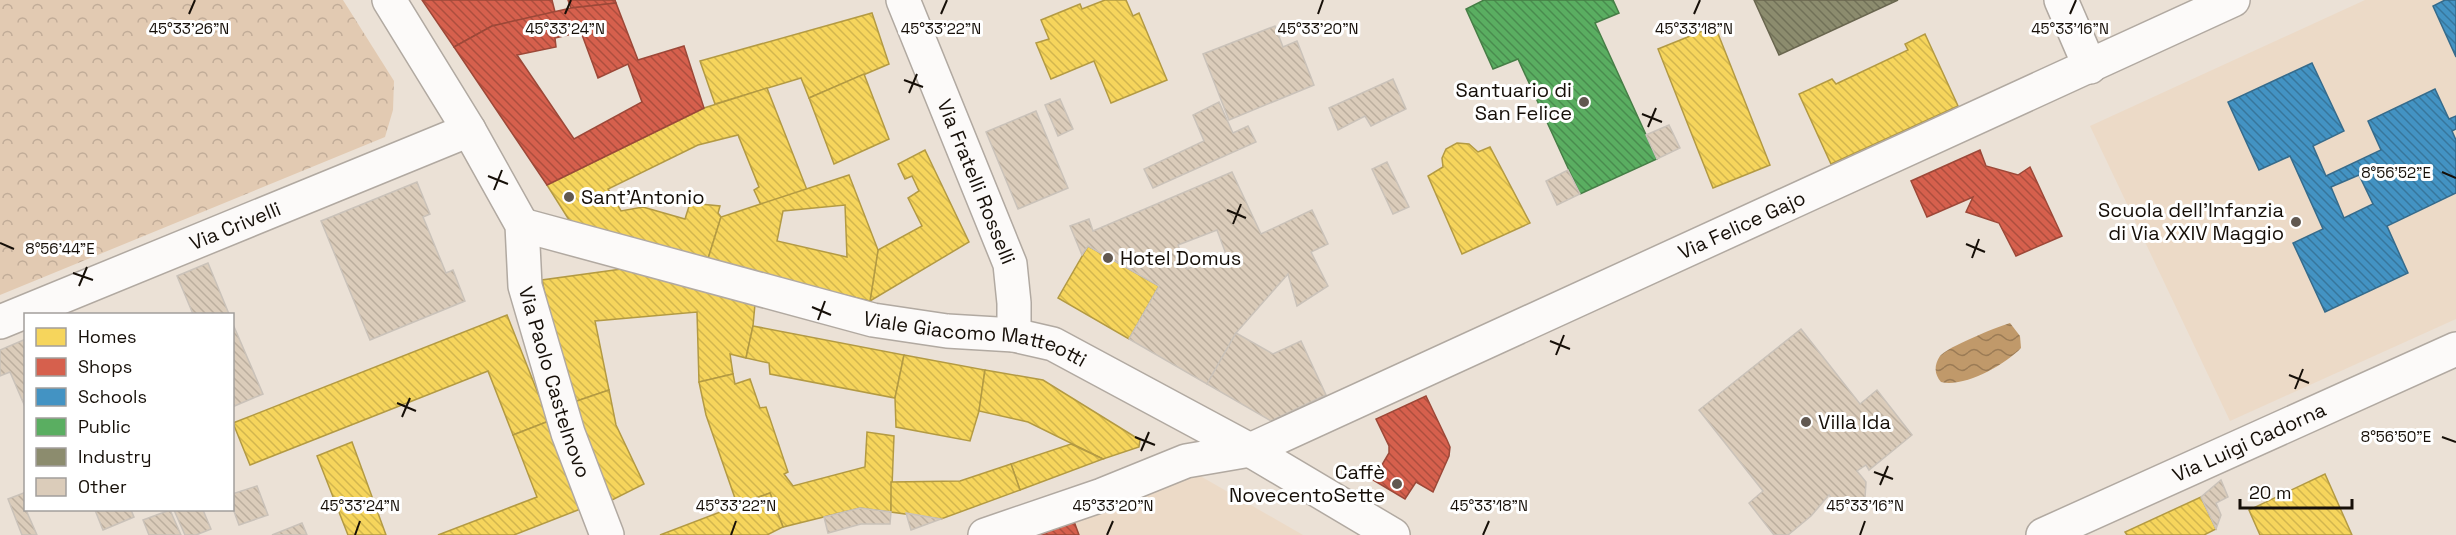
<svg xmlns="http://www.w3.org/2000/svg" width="2456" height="535" font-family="'Space Grotesk',sans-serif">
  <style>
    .built { fill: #ecdac7 }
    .park { fill: url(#park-crowns) }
    .water { fill: url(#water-waves) }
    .homes { fill: url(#homes-back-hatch); stroke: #b39a43; stroke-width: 1.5; fill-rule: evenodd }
    .shops { fill: url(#shops-back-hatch); stroke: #9c4838; stroke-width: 1.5; fill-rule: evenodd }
    .schools { fill: url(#schools-back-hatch); stroke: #366b8b; stroke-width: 1.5; fill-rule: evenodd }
    .public { fill: url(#public-back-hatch); stroke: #467e46; stroke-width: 1.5 }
    .industry { fill: url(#industry-back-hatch); stroke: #69664f; stroke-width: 1.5 }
    .building { fill: url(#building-back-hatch); stroke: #cac2b9; stroke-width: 1.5; fill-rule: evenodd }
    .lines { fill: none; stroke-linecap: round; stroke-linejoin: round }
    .minor-casing { stroke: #b1a9a1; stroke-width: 36 }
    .minor { stroke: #fcfaf9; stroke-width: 33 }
    .ticks { fill: none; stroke: #160f08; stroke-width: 2 }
    .poi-dot { fill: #615850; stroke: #fff; stroke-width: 2 }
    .labels { text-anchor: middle; stroke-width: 6; stroke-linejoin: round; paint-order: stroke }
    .poi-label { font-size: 20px; fill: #160f08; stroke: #fff; text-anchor: end }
    .street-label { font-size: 20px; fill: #160f08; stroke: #fff }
    .ticks-label { font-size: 15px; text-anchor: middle; fill: #160f08; stroke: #fff; stroke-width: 6; stroke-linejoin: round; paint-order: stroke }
  </style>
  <defs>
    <pattern id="park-crowns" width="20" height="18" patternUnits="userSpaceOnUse" patternTransform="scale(1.5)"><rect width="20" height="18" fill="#e2cab2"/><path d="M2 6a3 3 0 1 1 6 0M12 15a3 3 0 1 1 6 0" fill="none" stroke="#c1ac98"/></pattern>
    <pattern id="water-waves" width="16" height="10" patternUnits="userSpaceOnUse" patternTransform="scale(1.5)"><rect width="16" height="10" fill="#c0996a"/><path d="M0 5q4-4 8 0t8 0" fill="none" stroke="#9b7b55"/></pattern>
    <pattern id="homes-back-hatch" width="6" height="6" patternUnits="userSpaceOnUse" patternTransform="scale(1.5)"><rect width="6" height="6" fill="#f6d55c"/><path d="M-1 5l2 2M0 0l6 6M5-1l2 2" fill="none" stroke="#d2b64e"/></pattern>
    <pattern id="shops-back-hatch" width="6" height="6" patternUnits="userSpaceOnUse" patternTransform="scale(1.5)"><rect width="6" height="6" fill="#d6604d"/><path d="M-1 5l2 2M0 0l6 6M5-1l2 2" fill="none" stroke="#ad4e3e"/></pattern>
    <pattern id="schools-back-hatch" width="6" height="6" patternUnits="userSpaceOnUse" patternTransform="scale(1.5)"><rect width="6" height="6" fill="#4393c3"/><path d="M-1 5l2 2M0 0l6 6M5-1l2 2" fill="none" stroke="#37769c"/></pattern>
    <pattern id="public-back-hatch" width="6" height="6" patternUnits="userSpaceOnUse" patternTransform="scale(1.5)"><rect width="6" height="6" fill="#5aae61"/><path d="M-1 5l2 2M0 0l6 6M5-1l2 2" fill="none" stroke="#498c4e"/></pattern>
    <pattern id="industry-back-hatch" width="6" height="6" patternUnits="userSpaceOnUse" patternTransform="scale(1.5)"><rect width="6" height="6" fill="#8c8c6e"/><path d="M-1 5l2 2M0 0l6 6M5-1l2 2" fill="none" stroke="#717158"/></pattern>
    <pattern id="building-back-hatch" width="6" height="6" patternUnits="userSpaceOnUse" patternTransform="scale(1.5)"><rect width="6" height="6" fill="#dbccba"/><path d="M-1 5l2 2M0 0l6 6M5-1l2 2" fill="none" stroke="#bbae9e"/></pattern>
  </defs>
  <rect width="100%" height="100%" fill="#ebe1d6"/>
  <!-- built -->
  <g class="built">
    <polygon points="2365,0 2456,0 2456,319 2230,421 2090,126"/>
    <polygon points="1195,473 1303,535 1022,535"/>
  </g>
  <!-- park -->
  <polygon class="park" points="0,0 343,0 394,81 393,110 385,137 0,295"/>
  <!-- water -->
  <path class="water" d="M2010,323L2020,336L2021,348C2005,365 1963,388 1941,382C1934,374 1934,365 1940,356C1947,347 1997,327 2010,323Z"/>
  <!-- homes -->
  <g class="homes">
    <polygon points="1105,0 1126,0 1133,16 1139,13 1167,80 1111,103 1094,61 1051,79 1036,43 1049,39 1041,20 1080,4 1082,9"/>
    <polygon points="872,13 889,64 809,98 801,78 715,104 700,61"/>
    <polygon points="1715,26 1770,165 1713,188 1658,49"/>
    <polygon points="1925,34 1958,106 1831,164 1799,94 1832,79 1836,84 1908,50 1905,44"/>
    <polygon points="864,74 889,139 834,164 809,98"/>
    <polygon points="767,88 807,190 761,205 754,190 759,187 738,135 698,145 608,189 621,211 643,207 685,219 690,203 720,206 718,213 721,217 707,262 571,223 547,185 704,108"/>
    <polygon points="1457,143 1469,144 1478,152 1490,147 1530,223 1462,254 1428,176 1443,167 1442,158 1446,149"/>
    <polygon points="925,150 969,242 870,301 878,250 922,226 908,198 919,191 912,176 905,179 898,164"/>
    <path d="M849,175L878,250L870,301L707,262L721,217ZM845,205L847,257L777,241L783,211Z"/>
    <polygon points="1088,246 1159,286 1129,339 1058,298"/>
    <polygon points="629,268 755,304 753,326 746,358 730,354 733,374 699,382 697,312 595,321 609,390 568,404 542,280"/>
    <polygon points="507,315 549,421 513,435 488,371 250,465 233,423"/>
    <polygon points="753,326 904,355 895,398 770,374 769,363 746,358"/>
    <polygon points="904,355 985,370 979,411 970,441 896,427 895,398"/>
    <polygon points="985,370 1043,380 1140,440 1139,447 1103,459 1028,422 979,411"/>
    <polygon points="733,374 735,384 750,379 760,408 766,407 788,472 784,474 793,486 865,467 867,432 894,436 891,512 860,508 783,527 770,493 737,504 706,415 699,382"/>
    <polygon points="609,390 616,425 644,484 612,500 573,427 568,404"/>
    <polygon points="549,421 583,508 514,535 438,535 537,497 513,435"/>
    <polygon points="352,442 386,535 348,535 317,456"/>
    <polygon points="1071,444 1103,459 1020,490 1011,464"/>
    <polygon points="1011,464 1020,490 941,519 891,512 891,482 960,481"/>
    <polygon points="2325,474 2352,535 2260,535 2249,510"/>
    <polygon points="770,493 783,527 767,535 660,535"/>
    <polygon points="2201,497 2216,529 2204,535 2127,535 2125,532"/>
  </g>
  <!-- shops -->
  <g class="shops">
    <polygon points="422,0 552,0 555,12 492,26 454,47"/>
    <polygon points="568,0 615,0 616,3 571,8"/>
    <path d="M616,3L638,60L684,46L704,108L547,185L454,47L492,26L571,8ZM581,32L598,78L628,64L642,102L574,139L517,55L556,47L555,38Z"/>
    <polygon points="1980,150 1986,166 2018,175 2030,167 2062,236 2016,256 1999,223 1966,212 1973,197 1927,217 1911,181"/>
    <polygon points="1426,396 1447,440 1450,447 1449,456 1433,492 1416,482 1405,499 1373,480 1389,453 1389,446 1376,419"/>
    <polygon points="1072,516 1079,535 1022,535"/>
  </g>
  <!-- schools -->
  <g class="schools">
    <polygon points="2445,0 2456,0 2456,57 2433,6"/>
    <path d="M2312,63L2344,131L2313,146L2326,176L2381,150L2368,121L2435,89L2449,119L2456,116V129L2452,131L2456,140V193L2387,226L2408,273L2325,312L2293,243L2323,229L2290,156L2259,170L2228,102ZM2359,175L2373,204L2344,218L2331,187Z"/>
  </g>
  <!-- public -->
  <polygon class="public" points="1484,0 1613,0 1619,13 1595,23 1657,159 1580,194 1518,59 1493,69 1466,9"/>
  <!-- industry -->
  <polygon class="industry" points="1754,0 1898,0 1779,55"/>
  <!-- building -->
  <g class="building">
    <polygon points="1275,26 1283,47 1297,41 1314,85 1229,120 1203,54"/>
    <polygon points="1393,79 1406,109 1371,126 1365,116 1338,130 1329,108"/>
    <polygon points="1060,99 1073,129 1058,136 1045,105"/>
    <polygon points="1219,102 1233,133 1248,126 1256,142 1153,188 1144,169 1204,141 1193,115"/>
    <polygon points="1036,111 1068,188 1018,209 986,132"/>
    <polygon points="1669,125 1680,148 1657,159 1646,135"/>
    <polygon points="1387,162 1409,207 1393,214 1372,169"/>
    <polygon points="1568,170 1580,194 1557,205 1546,181"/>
    <path d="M1232,172L1261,234L1312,210L1328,244L1311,252L1328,286L1297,306L1288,274L1236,333L1207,384L1129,339L1159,286L1088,246L1082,255L1070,226L1089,219L1093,231ZM1217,230L1226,254L1187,269L1178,245Z"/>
    <polygon points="417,182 430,214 423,217 446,273 453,270 465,301 370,340 321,221"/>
    <polygon points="208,263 229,314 193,314 177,276"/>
    <polygon points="232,322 263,394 232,407"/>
    <polygon points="1801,329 1860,404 1877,390 1912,435 1869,470 1866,465 1857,471 1866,482 1865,498 1851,508 1837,506 1829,495 1811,516 1788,535 1774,535 1749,503 1763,491 1699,410"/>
    <polygon points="1236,333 1273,354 1301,341 1326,395 1271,421 1207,384"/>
    <polygon points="26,339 26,409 10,372 0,376 0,350"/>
    <polygon points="2221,480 2228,497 2216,503 2221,515 2216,529 2201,497"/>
    <polygon points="257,486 268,515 239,525 232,506 232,494"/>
    <polygon points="26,492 26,510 37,535 22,535 8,499"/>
    <polygon points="860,508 891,512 890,524 861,524 828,533 824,517"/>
    <polygon points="95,510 131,510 134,517 103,530"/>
    <polygon points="170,510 181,535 149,535 143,520"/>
    <polygon points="174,510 203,510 211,529 196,535 185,535"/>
    <polygon points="906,513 941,519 911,530"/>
    <polygon points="302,523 307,535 272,535"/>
  </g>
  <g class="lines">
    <defs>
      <g id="minor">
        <path id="s1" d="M389,0L469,130L522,225L525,286L568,433L607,535"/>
        <path id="s2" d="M903,0L1010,264L1014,303V335"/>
        <polyline points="2061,0 2090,67"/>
        <path id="s3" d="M522,225L873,320L947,331L1014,335L1053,344L1250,450L1393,535"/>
        <path id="s4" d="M0,322L469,130"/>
        <path id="s5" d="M985,535L1102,495L1186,461L1250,450L2233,0"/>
        <path id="s6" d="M2043,535L2456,349"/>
      </g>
    </defs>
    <!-- minor casing -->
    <use href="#minor" class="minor-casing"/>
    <!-- minor -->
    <use href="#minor" class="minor"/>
  </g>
  <!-- ticks -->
  <path class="ticks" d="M189,14L195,0M565,14L571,0M941,14L947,0M1318,14L1323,0M1694,14L1700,0M2070,14L2076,0M904,80L923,87M909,93L917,74M1642,114L1662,122M1648,127L1656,108M2442,172L2456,178M488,176L508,184M494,190L502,170M1227,210L1246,218M1233,224L1241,204M0,243L14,249M1966,244L1985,252M1972,258L1979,239M73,273L93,280M79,286L87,267M812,307L831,315M818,320L825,301M1550,341L1570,349M1556,355L1564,335M2289,375L2309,383M2295,389L2303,369M397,403L416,411M402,417L410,398M1135,437L1155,445M2442,437L2456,442M1141,451L1149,432M1874,472L1893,479M1880,485L1888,466M355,535L360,521M731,535L736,521M1107,535L1113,521M1483,535L1489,521M1860,535L1865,521"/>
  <!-- markers -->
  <g class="poi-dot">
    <circle cx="1584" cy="102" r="6"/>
    <circle cx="569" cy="197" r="6"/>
    <circle cx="2296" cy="222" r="6"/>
    <circle cx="1108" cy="258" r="6"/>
    <circle cx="1806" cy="422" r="6"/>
    <circle cx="1397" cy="484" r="6"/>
  </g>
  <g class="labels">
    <!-- poi labels -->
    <g class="poi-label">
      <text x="1572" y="97">Santuario di<tspan x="1572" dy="23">San Felice</tspan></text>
      <text x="581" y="204" text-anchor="start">Sant'Antonio</text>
      <text x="2284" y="217">Scuola dell'Infanzia<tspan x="2284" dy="23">di Via XXIV Maggio</tspan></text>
      <text x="1120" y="265" text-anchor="start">Hotel Domus</text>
      <text x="1818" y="429" text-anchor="start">Villa Ida</text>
      <text x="1385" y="479">Caffè<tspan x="1385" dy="23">NovecentoSette</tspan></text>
    </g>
    <!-- street labels -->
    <g class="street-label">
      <text dy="7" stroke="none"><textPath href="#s2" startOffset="196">Via Fratelli Rosselli</textPath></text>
      <text dy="7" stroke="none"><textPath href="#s5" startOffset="820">Via Felice Gajo</textPath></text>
      <text dy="7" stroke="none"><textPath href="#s4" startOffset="254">Via Crivelli</textPath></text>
      <text dy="7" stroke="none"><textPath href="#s3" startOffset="468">Viale Giacomo Matteotti</textPath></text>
      <text dy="7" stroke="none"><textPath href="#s1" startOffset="423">Via Paolo Castelnovo</textPath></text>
      <text dy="7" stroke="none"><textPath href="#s6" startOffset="226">Via Luigi Cadorna</textPath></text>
    </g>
  </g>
  <g class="ticks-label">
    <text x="189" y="34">45°33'26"N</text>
    <text x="565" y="34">45°33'24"N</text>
    <text x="941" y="34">45°33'22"N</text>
    <text x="1318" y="34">45°33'20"N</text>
    <text x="1694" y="34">45°33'18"N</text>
    <text x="2070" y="34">45°33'16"N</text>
    <text x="2396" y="178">8°56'52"E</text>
    <text x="60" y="254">8°56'44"E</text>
    <text x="2396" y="442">8°56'50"E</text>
    <text x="360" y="511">45°33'24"N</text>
    <text x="736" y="511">45°33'22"N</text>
    <text x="1113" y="511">45°33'20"N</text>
    <text x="1489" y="511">45°33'18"N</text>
    <text x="1865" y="511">45°33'16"N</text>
  </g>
  <!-- legend -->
  <rect x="24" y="313" width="210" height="198" fill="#ffffff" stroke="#a29f9c" stroke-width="1.5"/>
  <rect x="36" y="328" width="30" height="18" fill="#f6d55c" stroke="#a29f9c" stroke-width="1.5"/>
  <text x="78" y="343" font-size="18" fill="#160f08">Homes</text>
  <rect x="36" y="358" width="30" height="18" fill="#d6604d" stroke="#a29f9c" stroke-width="1.5"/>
  <text x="78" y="373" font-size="18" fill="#160f08">Shops</text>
  <rect x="36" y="388" width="30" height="18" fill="#4393c3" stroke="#a29f9c" stroke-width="1.5"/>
  <text x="78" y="403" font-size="18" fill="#160f08">Schools</text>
  <rect x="36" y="418" width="30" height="18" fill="#5aae61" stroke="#a29f9c" stroke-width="1.5"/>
  <text x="78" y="433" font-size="18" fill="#160f08">Public</text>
  <rect x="36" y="448" width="30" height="18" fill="#8c8c6e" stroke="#a29f9c" stroke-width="1.5"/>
  <text x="78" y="463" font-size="18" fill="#160f08">Industry</text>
  <rect x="36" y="478" width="30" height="18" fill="#dbccba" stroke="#a29f9c" stroke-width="1.5"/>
  <text x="78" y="493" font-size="18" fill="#160f08">Other</text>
  <!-- scale -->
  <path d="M2240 499v9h112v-9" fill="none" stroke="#160f08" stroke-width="3"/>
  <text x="2249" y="499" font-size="18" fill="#160f08" stroke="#ffffff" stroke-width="4.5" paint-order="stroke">20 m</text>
</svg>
